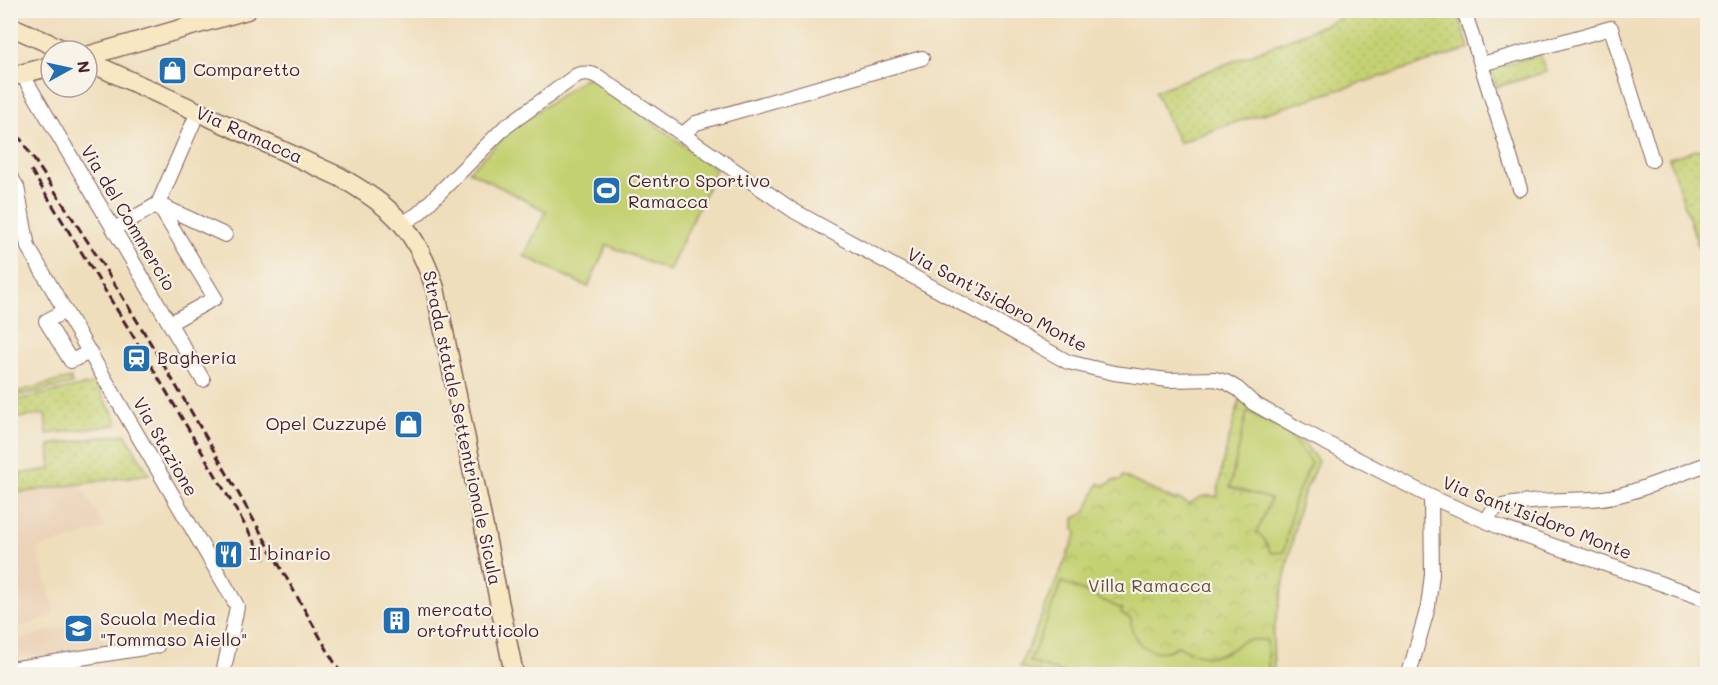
<svg xmlns="http://www.w3.org/2000/svg" width="1718" height="685" font-family="Mali,sans-serif">
  <style>
    .built { fill: #ebd3b8 }
    .grass { fill: url(#grass-dots); stroke: #87784e; stroke-width: 1.5 }
    .park { fill: url(#park-crowns); stroke: #87784e; stroke-width: 1.5 }
    .garden { fill: #c4d172; stroke: #87784e; stroke-width: 1.5 }
    .lines { fill: none; stroke-linecap: round; stroke-linejoin: round }
    .street-casing { stroke: #84625e; stroke-width: 16 }
    .secondary-casing { stroke: #84625e; stroke-width: 21 }
    .street { stroke: #fff; stroke-width: 14 }
    .secondary { stroke: #f7e8c3; stroke-width: 18 }
    .rail { stroke: #4a1f2b; stroke-width: 3; stroke-dasharray: 9 4.5; stroke-linecap: butt }
    .labels { text-anchor: middle; stroke-width: 4.5; stroke-linejoin: round; paint-order: stroke }
    .poi-label { font-size: 18px; fill: #4a1f2b; stroke: #f7f3e8; text-anchor: start }
    .street-label { font-size: 18px; fill: #4a1f2b; stroke: #f7f3e8 }
    .park-label { font-size: 18px; fill: #684c3d; stroke: #f7f3e8 }
  </style>
  <defs>
    <pattern id="grass-dots" width="8" height="8" patternUnits="userSpaceOnUse" patternTransform="scale(1.5)"><rect width="8" height="8" fill="#c4d172"/><path d="M2 2h.1M6 6h.1" fill="none" stroke="#aab363" stroke-width="1.8" stroke-linecap="round"/></pattern>
    <pattern id="park-crowns" width="20" height="18" patternUnits="userSpaceOnUse" patternTransform="scale(1.5)"><rect width="20" height="18" fill="#c4d172"/><path d="M2 6a3 3 0 1 1 6 0M12 15a3 3 0 1 1 6 0" fill="none" stroke="#aab363"/></pattern>
  </defs>
  <rect width="100%" height="100%" fill="#f7f3e8"/>
  <filter id="ink" filterUnits="userSpaceOnUse"><feTurbulence type="fractalNoise" baseFrequency=".0167" numOctaves="2"/><feDisplacementMap in="SourceGraphic" scale="12" xChannelSelector="R" yChannelSelector="G"/><feConvolveMatrix kernelMatrix="1 2 1 2 8 2 1 2 1" color-interpolation-filters="sRGB"/></filter>
  <filter id="wash" filterUnits="userSpaceOnUse"><feTurbulence type="fractalNoise" baseFrequency=".008" numOctaves="4" result="noise"/><feDisplacementMap in="SourceGraphic" scale="24" xChannelSelector="R" yChannelSelector="G"/><feGaussianBlur stdDeviation="1.35" result="paint"/><feColorMatrix in="noise" values="0 0 0 0 0 0 0 0 0 0 0 0 0 0 0 0 0 1.4 0 .05"/><feComposite in="paint" operator="in"/></filter>
  <g filter="url(#wash)">
    <rect width="100%" height="100%" fill="#efdebc"/>
    <!-- built -->
    <g class="built">
      <polygon points="80,484 106,528 37,549 55,611 52,617 11,629 10,494"/>
      <polygon points="101,618 106,646 11,660 11,641"/>
    </g>
    <!-- grass -->
    <g class="grass">
      <polygon points="1358,11 1458,11 1469,49 1221,127 1179,143 1155,91 1255,53"/>
      <polygon points="1540,54 1546,72 1496,87 1491,69"/>
      <polygon points="1707,147 1708,147 1707,272 1669,158"/>
      <polygon points="71,378 72,384 11,397 11,393"/>
      <polygon points="95,383 116,419 117,425 47,434 45,414 11,419 11,401"/>
      <polygon points="125,434 149,474 11,494 11,475 51,469 49,445"/>
    </g>
    <!-- park -->
    <path class="park" d="M1240,399L1292,428L1318,461L1300,503L1273,635L1274,674H1044L1020,667L1077,532L1074,529V518L1085,513L1099,483L1105,486L1107,483L1109,484L1113,480H1121L1123,476L1176,501L1177,498L1189,504C1198,497 1206,494 1217,497L1223,461Z"/>
    <!-- garden -->
    <g class="garden">
      <polygon points="585,78 592,78 716,169 669,271 607,245 588,287 524,256 546,211 469,171 512,129"/>
      <polygon points="1247,411 1288,433 1311,463 1294,500 1284,552 1271,553 1264,539 1257,532 1271,499 1230,487"/>
      <path d="M1062,582L1122,609L1121,613L1131,619C1130,646 1156,660 1178,646C1196,656 1213,661 1232,649C1236,647 1239,642 1243,641C1251,639 1260,640 1267,640L1269,674H1068L1030,662Z"/>
    </g>
  </g>
  <g filter="url(#ink)">
    <g class="lines">
      <defs>
        <g id="street">
          <polyline points="1464,10 1520,189"/>
          <polyline points="1482,64 1611,28 1652,160"/>
          <polyline points="22,74 203,380"/>
          <polyline points="682,135 696,123 922,58"/>
          <polyline points="10,176 17,187 28,247 236,604 237,607 223,674"/>
          <polyline points="158,204 215,298 170,323"/>
          <polyline points="158,204 225,235"/>
          <path d="M403,223L418,214L504,128L577,75C585,72 591,73 599,77L794,211L1068,362L1114,373L1168,380L1215,379L1226,382L1238,389L1253,403L1299,429L1431,497L1502,528L1708,600"/>
          <polyline points="114,229 158,204 198,112"/>
          <polyline points="65,311 46,321 71,361 90,352"/>
          <path d="M1487,521C1489,517 1490,512 1495,509C1512,500 1570,500 1592,499C1632,497 1670,476 1708,464"/>
          <polyline points="10,669 157,646"/>
          <polyline points="1409,674 1428,607 1432,574 1431,497"/>
        </g>
        <g id="secondary">
          <polyline points="10,26 66,51"/>
          <polyline points="87,56 247,10"/>
          <path d="M87,61L340,177C394,208 415,228 435,288L514,674"/>
          <polyline points="10,77 51,66"/>
        </g>
      </defs>
      <!-- street casing -->
      <use href="#street" class="street-casing"/>
      <!-- secondary casing -->
      <use href="#secondary" class="secondary-casing"/>
      <!-- street -->
      <use href="#street" class="street"/>
      <!-- secondary -->
      <use href="#secondary" class="secondary"/>
      <!-- rail -->
      <g class="rail">
        <path d="M10,123C41,170 72,217 102,264C186,398 263,537 341,674"/>
        <polyline points="31,170 146,357 266,561"/>
      </g>
    </g>
  </g>
  <!-- icons -->
  <defs>
    <symbol id="shop-square" viewBox="-11 -11 22 22"><rect x="-9" y="-9" width="18" height="18" rx="4" fill="#1f6fb2" stroke="#f7f3e8"/><path d="M-5-2.5h2.3a2.7 3.5 0 0 1 5.4 0H5L5.5 6h-11ZM-1.5-2.5h3a1.5 2.3 0 0 0-3 0Z" fill="#fff"/></symbol>
    <symbol id="stadium-square" viewBox="-11 -11 22 22"><rect x="-9" y="-9" width="18" height="18" rx="4" fill="#1f6fb2" stroke="#f7f3e8"/><path d="M0-5a6.5 5 0 1 0 0 10a6.5 5 0 1 0 0-10ZM-3.5-1.8h7v3.6h-7Z" fill="#fff"/></symbol>
    <symbol id="station-square" viewBox="-11 -11 22 22"><rect x="-9" y="-9" width="18" height="18" rx="4" fill="#1f6fb2" stroke="#f7f3e8"/><path d="M-3-6H3Q5-6 5-4V2Q5 4 3 4L4.5 6H3L1.5 4h-3L-3 6H-4.5L-3 4Q-5 4-5 2V-4Q-5-6-3-6ZM-3.5-4v3h7v-3ZM-3.5 1v1.5H-2V1ZM2 1v1.5H3.5V1Z" fill="#fff"/></symbol>
    <symbol id="restaurant-square" viewBox="-11 -11 22 22"><rect x="-9" y="-9" width="18" height="18" rx="4" fill="#1f6fb2" stroke="#f7f3e8"/><path d="M-5-6h1v4h1v-4h1v4h1v-4h1v5L-1.5 .5V6h-2V.5L-5-1ZM5-6V6H3V1.5H1.5Q1.5-4 5-6Z" fill="#fff"/></symbol>
    <symbol id="building-square" viewBox="-11 -11 22 22"><rect x="-9" y="-9" width="18" height="18" rx="4" fill="#1f6fb2" stroke="#f7f3e8"/><path d="M-4-6H4V6H1V3H-1V6H-4ZM-2.5-4.3h1.7v1.8h-1.7ZM.8-4.3h1.7v1.8H.8ZM-2.5-1h1.7V.8h-1.7ZM.8-1h1.7V.8H.8Z" fill="#fff"/></symbol>
    <symbol id="school-square" viewBox="-11 -11 22 22"><rect x="-9" y="-9" width="18" height="18" rx="4" fill="#1f6fb2" stroke="#f7f3e8"/><path d="M0-5L7-2L0 1L-7-2ZM-4 1L0 2.5L4 1V4Q0 6-4 4Z" fill="#fff"/></symbol>
  </defs>
  <g fill-rule="evenodd">
    <use href="#shop-square" x="156" y="54" width="33" height="33"/>
    <use href="#stadium-square" x="590" y="174" width="33" height="33"/>
    <use href="#station-square" x="120" y="342" width="33" height="33"/>
    <use href="#shop-square" x="392" y="408" width="33" height="33"/>
    <use href="#restaurant-square" x="212" y="538" width="33" height="33"/>
    <use href="#building-square" x="380" y="604" width="33" height="33"/>
    <use href="#school-square" x="62" y="612" width="33" height="33"/>
  </g>
  <g class="labels">
    <!-- poi labels -->
    <g class="poi-label">
      <text x="193" y="76">Comparetto</text>
      <text x="628" y="187">Centro Sportivo<tspan x="628" dy="21">Ramacca</tspan></text>
      <text x="157" y="364">Bagheria</text>
      <text x="387" y="430" text-anchor="end">Opel Cuzzupé</text>
      <text x="249" y="560">Il binario</text>
      <text x="417" y="616">mercato<tspan x="417" dy="21">ortofrutticolo</tspan></text>
      <text x="100" y="625">Scuola Media<tspan x="100" dy="21">"Tommaso Aiello"</tspan></text>
    </g>
    <!-- street labels -->
    <g class="street-label">
      <text transform="translate(249 135) rotate(24)" y="6">Via Ramacca</text>
      <text transform="translate(128 218) rotate(59)" y="6">Via del Commercio</text>
      <text transform="translate(997 300) rotate(28)" y="6">Via Sant'Isidoro Monte</text>
      <text transform="translate(462 428) rotate(78)" y="6">Strada statale Settentrionale Sicula</text>
      <text transform="translate(165 447) rotate(60)" y="6">Via Stazione</text>
      <text transform="translate(1537 518) rotate(21)" y="6">Via Sant'Isidoro Monte</text>
    </g>
    <!-- park labels -->
    <g class="park-label">
      <text x="1150" y="592">Villa Ramacca</text>
    </g>
  </g>
  <!-- margin -->
  <rect width="1718" height="685" fill="none" stroke="#f7f3e8" stroke-width="36"/>
  <!-- north arrow -->
  <g transform="translate(69 69) rotate(82)"><circle r="28" fill="#f7f3e8" stroke="#b29e9c" stroke-width="1.5"/>
  <path d="M0-4.5L10 22L0 15L-10 22Z" fill="#1f6fb2"/>
  <text y="-9" font-size="16" font-weight="bold" text-anchor="middle" fill="#4a1f2b">N</text>
  </g>
</svg>
